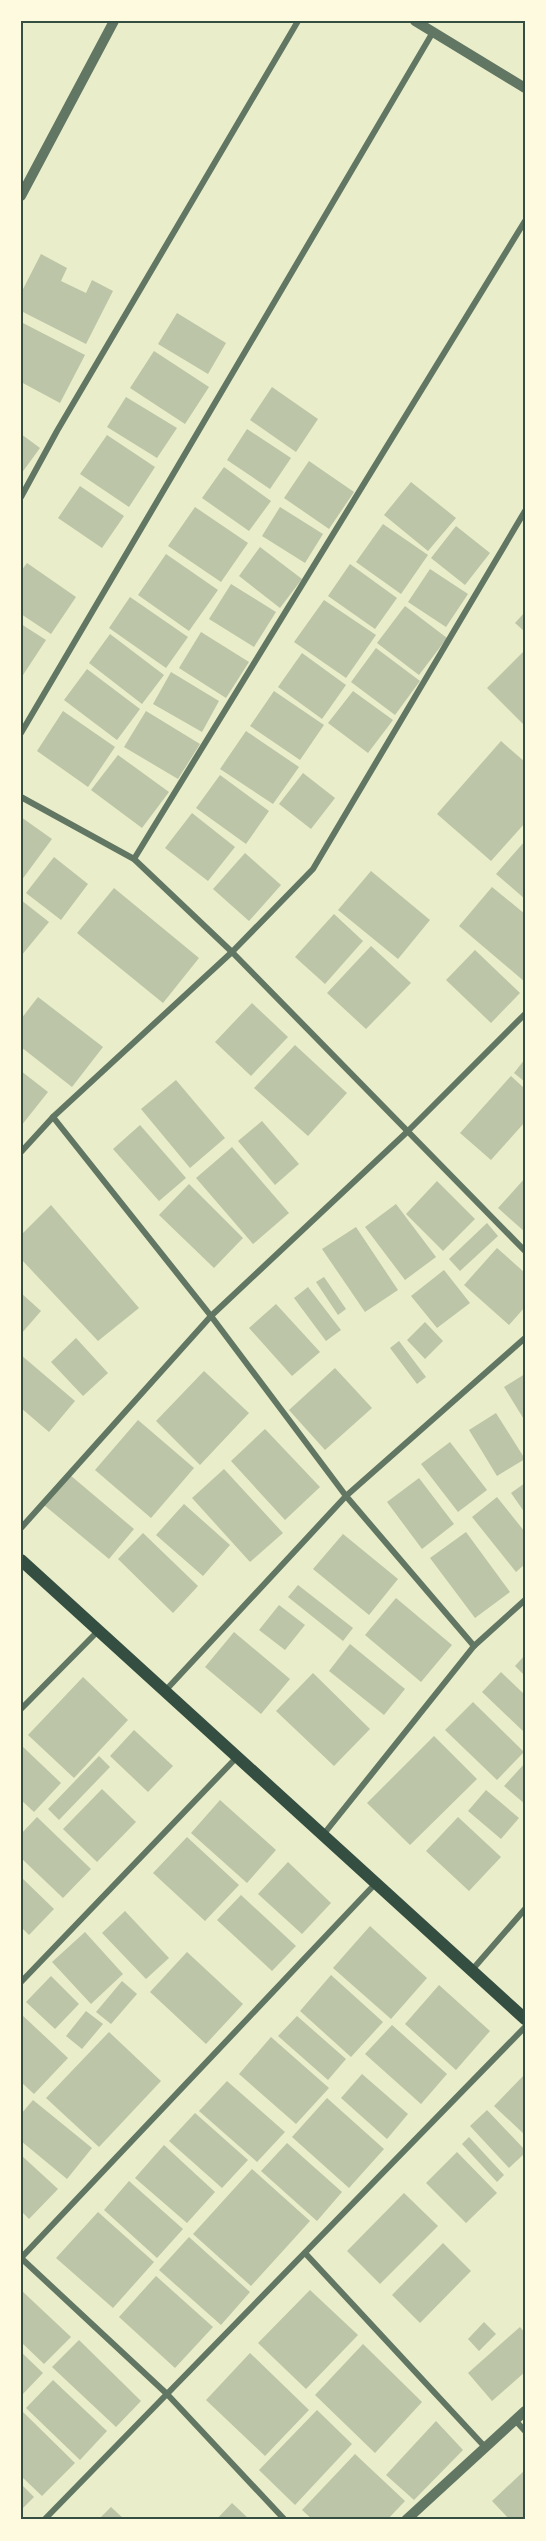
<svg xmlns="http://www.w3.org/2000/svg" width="546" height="2541" font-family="'PT Serif',serif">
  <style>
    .building { fill: #bcc5a7 }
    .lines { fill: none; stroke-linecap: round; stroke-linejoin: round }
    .minor { stroke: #617663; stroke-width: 6 }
    .tertiary { stroke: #617663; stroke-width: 10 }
    .secondary { stroke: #344e41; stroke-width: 12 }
    .neatline { fill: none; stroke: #344e41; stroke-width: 2 }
  </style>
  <rect width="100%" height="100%" fill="#e9edc9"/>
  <!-- building -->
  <g class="building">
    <polygon points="41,254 67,268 61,281 86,293 92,280 113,291 86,344 21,311 21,293"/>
    <polygon points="177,313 226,343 208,374 158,344"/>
    <polygon points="21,322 85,355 60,403 21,382"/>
    <polygon points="154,351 209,387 185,424 130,388"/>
    <polygon points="272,387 318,419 296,452 250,420"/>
    <polygon points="126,397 177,428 157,458 107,427"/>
    <polygon points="247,429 291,458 270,489 227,460"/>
    <polygon points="21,434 40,448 21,474"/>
    <polygon points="107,435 155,467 129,507 80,474"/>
    <polygon points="309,461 354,492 329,529 284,498"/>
    <polygon points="224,467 271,501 249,531 202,498"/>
    <polygon points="411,482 456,518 428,551 384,515"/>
    <polygon points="80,486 124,516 102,548 58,518"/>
    <polygon points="195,507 248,543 221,582 168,546"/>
    <polygon points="280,507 323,534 305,563 262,536"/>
    <polygon points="383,524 428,555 401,594 356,562"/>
    <polygon points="456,526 490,553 465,585 431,558"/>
    <polygon points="260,547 302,579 280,608 239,576"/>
    <polygon points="166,554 218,590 189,631 138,595"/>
    <polygon points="27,563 76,597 51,634 21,614 21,571"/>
    <polygon points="350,564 397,598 375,629 328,596"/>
    <polygon points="430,569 468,594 446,627 408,602"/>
    <polygon points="231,584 276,612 254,647 209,619"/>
    <polygon points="130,597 188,637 166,668 109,628"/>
    <polygon points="324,600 376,635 346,678 294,642"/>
    <polygon points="405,606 447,638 419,675 377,643"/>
    <polygon points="525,612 525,632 515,623"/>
    <polygon points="21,624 46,640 23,675 21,674"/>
    <polygon points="201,632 249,662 226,698 179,668"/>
    <polygon points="110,634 164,675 142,704 89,663"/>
    <polygon points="376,648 420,681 395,715 351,682"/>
    <polygon points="525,650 525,726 487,688"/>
    <polygon points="302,653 346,685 322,719 278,687"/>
    <polygon points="87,669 140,709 117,740 64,700"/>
    <polygon points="171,672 219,701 202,732 153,704"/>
    <polygon points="274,691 324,725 300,760 250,726"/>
    <polygon points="353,691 393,720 368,753 328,723"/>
    <polygon points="63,711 115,747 88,787 37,751"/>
    <polygon points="146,711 200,744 178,779 124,747"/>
    <polygon points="246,731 299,767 273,804 220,769"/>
    <polygon points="501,741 525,762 525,823 491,861 437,814"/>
    <polygon points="118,755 169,792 142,828 91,790"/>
    <polygon points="303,773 335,798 311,829 279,804"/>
    <polygon points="220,775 269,811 246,844 196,808"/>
    <polygon points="192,813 235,847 208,881 165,848"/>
    <polygon points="21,817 52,839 21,881"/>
    <polygon points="525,841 525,899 496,874"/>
    <polygon points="245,853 281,885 249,921 213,889"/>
    <polygon points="54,857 88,884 61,920 26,893"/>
    <polygon points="371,871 430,920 398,959 338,910"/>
    <polygon points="492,887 525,914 525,982 459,926"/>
    <polygon points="114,888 199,958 163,1003 77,933"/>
    <polygon points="21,900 49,922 21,956"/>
    <polygon points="334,914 363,941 325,984 295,957"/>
    <polygon points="371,946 411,983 366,1029 327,993"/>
    <polygon points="475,950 520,993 491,1023 446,980"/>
    <polygon points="38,997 103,1047 72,1087 21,1047 21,1019"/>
    <polygon points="252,1003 288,1037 251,1076 215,1042"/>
    <polygon points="295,1045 347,1093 308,1136 254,1088"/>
    <polygon points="525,1059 525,1082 514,1073"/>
    <polygon points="21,1071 48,1092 21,1126"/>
    <polygon points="511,1076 525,1089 525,1122 491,1160 460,1133"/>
    <polygon points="176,1080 225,1138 190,1168 141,1109"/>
    <polygon points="262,1121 299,1164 275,1185 238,1141"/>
    <polygon points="140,1125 186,1178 159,1201 113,1149"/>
    <polygon points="232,1147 289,1213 253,1244 196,1178"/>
    <polygon points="525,1178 525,1232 498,1208"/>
    <polygon points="437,1181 475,1219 443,1251 406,1214"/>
    <polygon points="189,1184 243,1238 214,1268 159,1215"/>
    <polygon points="396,1204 436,1257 405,1280 365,1227"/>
    <polygon points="51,1205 139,1308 98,1341 21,1259 21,1235"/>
    <polygon points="487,1223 498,1236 460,1271 449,1259"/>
    <polygon points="356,1227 398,1290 365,1312 322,1249"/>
    <polygon points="497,1248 525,1273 525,1307 509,1325 464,1285"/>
    <polygon points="444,1270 470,1303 437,1328 411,1296"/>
    <polygon points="324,1277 346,1309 338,1315 316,1282"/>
    <polygon points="308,1287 341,1330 326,1341 294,1298"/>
    <polygon points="21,1293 41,1311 21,1334"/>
    <polygon points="276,1304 320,1352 292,1376 249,1328"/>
    <polygon points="425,1322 443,1341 425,1359 407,1340"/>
    <polygon points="76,1338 108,1373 83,1396 51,1362"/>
    <polygon points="399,1341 426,1377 417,1384 390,1348"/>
    <polygon points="21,1355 75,1401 49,1432 21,1408"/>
    <polygon points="335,1368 372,1408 325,1450 289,1410"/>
    <polygon points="204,1371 249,1413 200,1465 156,1421"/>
    <polygon points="525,1374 525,1421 504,1387"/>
    <polygon points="496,1413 525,1459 497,1476 469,1430"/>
    <polygon points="138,1420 194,1468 151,1518 95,1470"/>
    <polygon points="265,1429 320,1487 285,1520 231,1461"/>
    <polygon points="450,1442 487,1490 458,1512 421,1464"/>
    <polygon points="224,1469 283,1533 250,1562 192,1498"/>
    <polygon points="70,1475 134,1529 109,1559 44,1505"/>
    <polygon points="419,1478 454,1524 422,1549 387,1502"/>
    <polygon points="525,1483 525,1513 511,1493"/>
    <polygon points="497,1497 525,1532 525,1564 516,1572 472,1517"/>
    <polygon points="184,1504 230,1545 203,1576 156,1535"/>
    <polygon points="466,1532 510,1592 475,1618 430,1558"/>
    <polygon points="143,1533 198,1586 173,1613 118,1559"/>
    <polygon points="343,1534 398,1579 369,1615 313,1569"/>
    <polygon points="298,1585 353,1628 343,1641 288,1597"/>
    <polygon points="396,1598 452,1645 421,1682 365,1635"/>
    <polygon points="279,1605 305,1625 285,1650 259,1630"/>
    <polygon points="234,1632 290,1679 261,1714 205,1667"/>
    <polygon points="350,1644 405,1689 384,1715 329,1671"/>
    <polygon points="525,1655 525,1676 515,1666"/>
    <polygon points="501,1672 525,1695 525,1733 482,1692"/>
    <polygon points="313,1673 370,1729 334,1766 276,1711"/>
    <polygon points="83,1677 128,1720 74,1778 28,1735"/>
    <polygon points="473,1702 524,1752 497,1780 445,1730"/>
    <polygon points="134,1730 173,1766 148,1792 110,1756"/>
    <polygon points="434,1736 477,1779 410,1845 367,1803"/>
    <polygon points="21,1745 61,1783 34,1812 21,1800"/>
    <polygon points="99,1756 110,1767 59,1820 48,1809"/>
    <polygon points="525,1763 525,1804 504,1786"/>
    <polygon points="102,1789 136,1822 97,1862 63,1829"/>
    <polygon points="486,1790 519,1818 501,1839 468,1811"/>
    <polygon points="220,1800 276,1850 247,1883 191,1833"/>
    <polygon points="37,1817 91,1869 63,1898 21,1858 21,1834"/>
    <polygon points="458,1817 501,1857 469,1891 426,1851"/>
    <polygon points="187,1837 239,1885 205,1921 153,1873"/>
    <polygon points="288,1862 331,1903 302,1934 258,1894"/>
    <polygon points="21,1877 54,1909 29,1935 21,1927"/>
    <polygon points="241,1895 296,1946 272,1971 217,1920"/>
    <polygon points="125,1911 169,1958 146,1979 102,1933"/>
    <polygon points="370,1926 427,1978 391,2019 333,1968"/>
    <polygon points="85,1932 123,1974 91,2004 52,1962"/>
    <polygon points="187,1952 243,2004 206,2044 150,1992"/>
    <polygon points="331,1975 383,2022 351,2057 300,2011"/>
    <polygon points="51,1976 79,2004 55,2029 26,2002"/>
    <polygon points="122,1981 137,1994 111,2024 96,2012"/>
    <polygon points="439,1985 490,2031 456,2070 405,2024"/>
    <polygon points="86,2011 103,2024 82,2049 66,2036"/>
    <polygon points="21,2014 68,2058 34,2094 21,2082"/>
    <polygon points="297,2016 346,2059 328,2080 278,2036"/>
    <polygon points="392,2025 447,2074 421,2104 365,2054"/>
    <polygon points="109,2032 161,2081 99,2147 46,2098"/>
    <polygon points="271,2037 329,2088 296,2124 239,2074"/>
    <polygon points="362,2074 408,2114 387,2139 341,2098"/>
    <polygon points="525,2074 525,2135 494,2106"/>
    <polygon points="227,2081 285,2132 257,2162 199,2111"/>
    <polygon points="327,2098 384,2149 349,2188 292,2137"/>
    <polygon points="33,2100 92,2148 67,2179 21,2141 21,2114"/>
    <polygon points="487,2110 525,2150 525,2153 509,2168 470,2126"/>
    <polygon points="195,2113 248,2160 222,2188 169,2141"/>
    <polygon points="469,2137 504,2175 497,2182 462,2144"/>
    <polygon points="287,2143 342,2192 317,2221 261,2171"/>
    <polygon points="164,2145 215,2192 187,2223 135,2178"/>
    <polygon points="457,2152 497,2193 466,2223 426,2183"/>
    <polygon points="21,2155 58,2189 29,2219 21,2211"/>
    <polygon points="252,2169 310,2221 251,2286 193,2234"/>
    <polygon points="129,2181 183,2229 157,2258 104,2210"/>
    <polygon points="404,2193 438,2226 380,2284 347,2251"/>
    <polygon points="98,2212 154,2262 113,2308 56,2258"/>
    <polygon points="189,2237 250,2292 221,2325 159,2270"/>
    <polygon points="443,2243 471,2271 420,2323 392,2295"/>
    <polygon points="156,2276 213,2327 175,2368 119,2317"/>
    <polygon points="21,2290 71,2337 44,2364 21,2342"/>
    <polygon points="310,2290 358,2335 306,2389 258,2343"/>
    <polygon points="484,2322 496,2334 479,2351 468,2339"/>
    <polygon points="520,2327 525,2333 525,2372 492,2401 468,2373"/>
    <polygon points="79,2340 141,2401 116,2427 52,2367"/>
    <polygon points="363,2344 422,2402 375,2453 315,2395"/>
    <polygon points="21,2352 43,2373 21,2396"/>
    <polygon points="250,2353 309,2410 265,2456 206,2400"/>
    <polygon points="53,2380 107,2431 80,2460 26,2408"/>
    <polygon points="317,2410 352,2444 295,2505 259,2470"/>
    <polygon points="23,2412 75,2463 42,2496 21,2476"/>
    <polygon points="436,2421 463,2450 414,2500 386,2475"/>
    <polygon points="355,2454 405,2501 387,2520 313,2520 302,2510"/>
    <polygon points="525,2470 525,2520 510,2520 492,2501"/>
    <polygon points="21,2484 34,2497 21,2510"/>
    <polygon points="232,2503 250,2520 216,2520"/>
    <polygon points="111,2507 125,2520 98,2520"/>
  </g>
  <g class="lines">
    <!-- minor -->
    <g class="minor">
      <polyline points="21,497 57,431 298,21"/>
      <polyline points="21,733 433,32"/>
      <polyline points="21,797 134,859 232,952 525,1251"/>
      <polyline points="134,859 525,221"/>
      <polyline points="53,1117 211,1316 346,1496 474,1646"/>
      <polyline points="21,1152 53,1117 232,952 313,869 525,511"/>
      <polyline points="21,1528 211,1316 407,1132 525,1014"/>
      <polyline points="165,1691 346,1496 525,1338"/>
      <polyline points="21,1709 98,1631"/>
      <polyline points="323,1835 474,1646 525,1600"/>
      <polyline points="472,1970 525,1909"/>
      <polyline points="21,1982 237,1757"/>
      <polyline points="305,2253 485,2447"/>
      <polyline points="21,2258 376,1883"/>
      <polyline points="21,2258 167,2394 285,2520"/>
      <polyline points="515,2420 525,2431"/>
      <polyline points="44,2520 525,2027"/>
    </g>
    <!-- tertiary -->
    <g class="tertiary">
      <polyline points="415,21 525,88"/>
      <polyline points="21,196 114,21"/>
      <polyline points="406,2520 525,2411"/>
    </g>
    <!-- secondary -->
    <polyline class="secondary" points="21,1560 525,2019"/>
  </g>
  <!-- border -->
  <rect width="546" height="2541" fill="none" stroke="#fefae0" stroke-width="45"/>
  <rect x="22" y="22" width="502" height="2496" class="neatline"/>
</svg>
